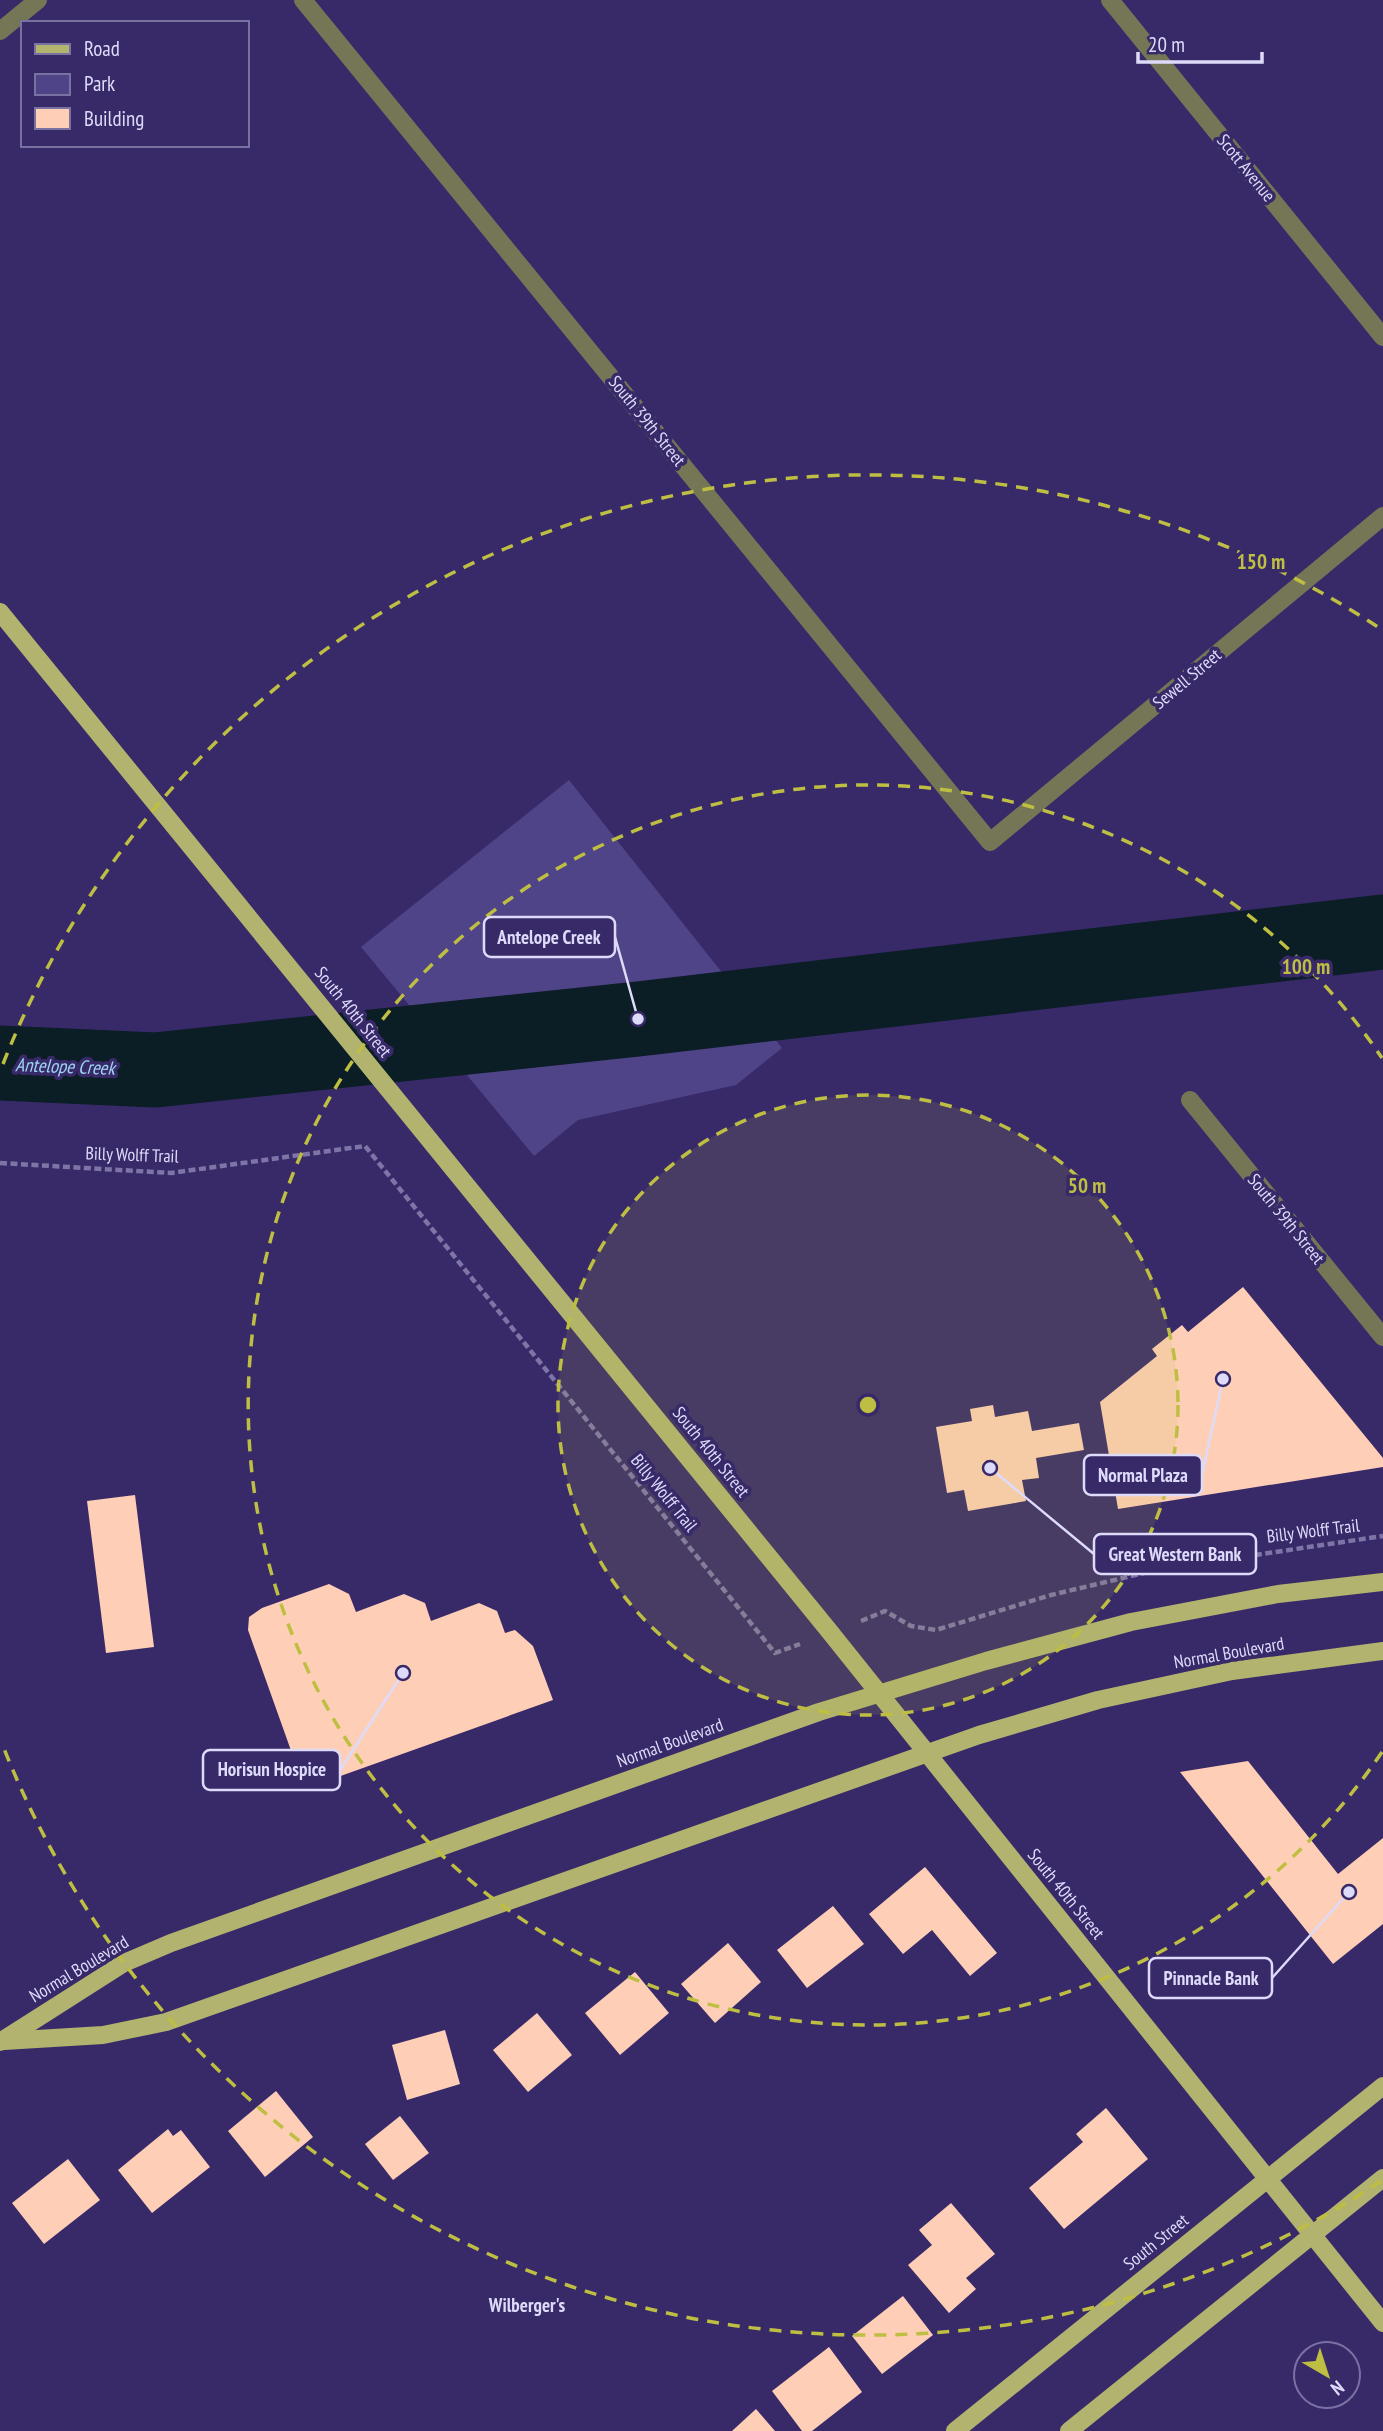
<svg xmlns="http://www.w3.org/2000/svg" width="1383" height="2431" font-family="'PT Sans Narrow',sans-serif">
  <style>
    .green { fill: #504488 }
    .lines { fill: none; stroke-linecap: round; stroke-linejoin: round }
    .river { stroke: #0b1d25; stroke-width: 75 }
    .building { fill: #fecfb6 }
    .path { stroke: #7e75a6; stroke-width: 4.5; stroke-dasharray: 7 3.5; stroke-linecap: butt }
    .minor { stroke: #757656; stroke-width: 18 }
    .major { stroke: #b1b36f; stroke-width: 18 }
    .ring { fill: none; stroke: #bebf42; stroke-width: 3.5; stroke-dasharray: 12 9 }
    .labels { text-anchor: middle; stroke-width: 7; stroke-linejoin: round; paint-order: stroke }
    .street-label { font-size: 18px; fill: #dedbfa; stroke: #382a69 }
    .water-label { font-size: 19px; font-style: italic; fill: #9ed6f1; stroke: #382a69 }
    .neighbourhood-label { font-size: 19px; font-weight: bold; fill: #dedbfa; stroke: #382a69 }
    .centre { fill: #bebf42; stroke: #382a69; stroke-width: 3.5 }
    .ring-label { font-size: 21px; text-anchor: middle; font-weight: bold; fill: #bebf42; stroke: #382a69; stroke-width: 7; stroke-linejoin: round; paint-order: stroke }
    .leader { fill: none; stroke: #dedbfa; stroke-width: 2.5 }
    .callout-dot { fill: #dedbfa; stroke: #382a69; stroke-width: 2.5 }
    .callout { fill: #382a69; stroke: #dedbfa; stroke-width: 2.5 }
    .callout-label { font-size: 19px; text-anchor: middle; font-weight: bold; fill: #dedbfa }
  </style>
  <rect width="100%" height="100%" fill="#382a69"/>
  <!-- green -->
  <polygon class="green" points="569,780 782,1048 736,1085 578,1120 534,1156 361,947"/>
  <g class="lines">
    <!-- river -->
    <polyline class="river" points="0,1063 155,1070 638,1019 1383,932"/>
  </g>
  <!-- building -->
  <g class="building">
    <polygon points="1243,1287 1383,1458 1383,1467 1118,1509 1100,1402 1157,1356 1152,1349 1182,1325 1188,1332"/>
    <polygon points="993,1405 995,1417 1028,1411 1032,1431 1079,1423 1084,1450 1036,1458 1039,1478 1022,1480 1026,1501 968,1511 964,1490 947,1493 936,1427 972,1421 970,1409"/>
    <polygon points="135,1495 154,1647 106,1653 87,1501"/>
    <polygon points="329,1584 349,1594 356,1612 404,1594 425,1603 431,1621 479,1603 497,1611 505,1633 515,1630 533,1646 553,1700 321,1783 309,1783 299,1773 248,1630 249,1617 262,1608"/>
    <polygon points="1248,1761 1338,1874 1383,1838 1383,1924 1333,1964 1180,1772"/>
    <polygon points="925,1867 997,1953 970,1976 932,1930 903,1954 869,1914"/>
    <polygon points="833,1906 864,1944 807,1988 777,1950"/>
    <polygon points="728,1943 761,1982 715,2023 681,1984"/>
    <polygon points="635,1972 669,2013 620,2055 585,2013"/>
    <polygon points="537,2013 572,2055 528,2092 493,2050"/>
    <polygon points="445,2030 460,2084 407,2100 392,2045"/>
    <polygon points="276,2091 313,2137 265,2177 228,2131"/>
    <polygon points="1106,2108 1148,2159 1064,2229 1029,2188 1083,2142 1076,2134"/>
    <polygon points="400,2116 429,2153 393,2180 365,2144"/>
    <polygon points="168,2129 173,2136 181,2130 210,2167 152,2213 118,2170"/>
    <polygon points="68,2159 100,2200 44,2244 12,2203"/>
    <polygon points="951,2203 995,2254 966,2278 976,2289 949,2313 908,2265 932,2245 919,2230"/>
    <polygon points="903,2296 933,2335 882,2374 852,2336"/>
    <polygon points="829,2347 862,2392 812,2431 802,2431 772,2391"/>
    <polygon points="756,2409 775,2431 732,2431"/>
  </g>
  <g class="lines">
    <!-- path -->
    <g class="path">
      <polyline points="0,1163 171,1173 365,1146 775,1653 800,1644"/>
      <polyline points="861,1621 885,1611 911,1626 936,1630 1051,1595 1161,1569 1383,1536"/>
    </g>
    <!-- minor -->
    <g class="minor">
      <polyline points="303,0 990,842 1383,516"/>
      <polyline points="1110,0 1383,337"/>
      <polyline points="0,31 38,0"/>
      <polyline points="1190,1100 1383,1337"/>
    </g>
    <!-- major -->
    <g class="major">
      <polyline points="0,612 830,1632 1383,2323"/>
      <polyline points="4,2041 103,2035 166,2022 979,1735 1098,1700 1232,1671 1383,1651"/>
      <polyline points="0,2042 124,1963 171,1943 819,1712 986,1661 1131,1622 1278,1594 1383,1582"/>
      <polyline points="955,2431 1383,2086"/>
      <polyline points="1069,2431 1383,2178"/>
    </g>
  </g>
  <!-- distance rings -->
  <circle cx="868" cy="1405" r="310" fill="#bebf42" fill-opacity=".12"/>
  <g class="ring">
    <circle cx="868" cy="1405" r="310"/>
    <path d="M1382 1752A620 620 0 1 1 1382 1058"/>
    <path d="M1381 2181A930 930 0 0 1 3 1746M3 1064A930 930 0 0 1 1381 629"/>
  </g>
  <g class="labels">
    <!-- street labels -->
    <g class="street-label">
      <text transform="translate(1246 168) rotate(51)" y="6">Scott Avenue</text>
      <text transform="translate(647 421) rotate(51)" y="6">South 39th Street</text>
      <text transform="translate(1187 679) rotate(-40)" y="6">Sewell Street</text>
      <text transform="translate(353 1012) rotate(51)" y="6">South 40th Street</text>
      <text transform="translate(132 1155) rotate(2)" y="6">Billy Wolff Trail</text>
      <text transform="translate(1286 1219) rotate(51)" y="6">South 39th Street</text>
      <text transform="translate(711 1452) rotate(51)" y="6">South 40th Street</text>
      <text transform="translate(664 1493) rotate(51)" y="6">Billy Wolff Trail</text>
      <text transform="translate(1313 1531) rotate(-7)" y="6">Billy Wolff Trail</text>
      <text transform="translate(1229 1653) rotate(-10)" y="6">Normal Boulevard</text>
      <text transform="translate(670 1743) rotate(-20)" y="6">Normal Boulevard</text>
      <text transform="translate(1066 1894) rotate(51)" y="6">South 40th Street</text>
      <text transform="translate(79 1969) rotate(-31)" y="6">Normal Boulevard</text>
      <text transform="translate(1156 2242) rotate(-39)" y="6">South Street</text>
    </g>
    <!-- water labels -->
    <g class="water-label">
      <text transform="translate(65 1066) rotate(2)" y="7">Antelope Creek</text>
    </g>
    <!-- neighbourhood labels -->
    <g class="neighbourhood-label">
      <text x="527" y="2312">Wilberger's</text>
    </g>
  </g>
  <circle cx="868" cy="1405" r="10" class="centre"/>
  <g class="ring-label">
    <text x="1261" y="569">150 m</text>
    <text x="1306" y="974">100 m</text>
    <text x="1087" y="1193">50 m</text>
  </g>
  <!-- callouts -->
  <path class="leader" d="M638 1019L615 937M1223 1379L1202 1475M990 1468L1094 1554M403 1673L340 1770M1349 1892L1272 1978"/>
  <g class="callout-dot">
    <circle cx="638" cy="1019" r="7"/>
    <circle cx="1223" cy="1379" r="7"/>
    <circle cx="990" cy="1468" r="7"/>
    <circle cx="403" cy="1673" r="7"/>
    <circle cx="1349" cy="1892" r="7"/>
  </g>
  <g class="callout">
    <rect x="484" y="917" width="131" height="40" rx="7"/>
    <rect x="1084" y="1455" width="118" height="40" rx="7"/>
    <rect x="1094" y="1534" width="162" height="40" rx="7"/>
    <rect x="203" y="1750" width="137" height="40" rx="7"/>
    <rect x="1149" y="1958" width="123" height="40" rx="7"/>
  </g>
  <g class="callout-label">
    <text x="549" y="944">Antelope Creek</text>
    <text x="1143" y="1482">Normal Plaza</text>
    <text x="1175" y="1561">Great Western Bank</text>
    <text x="272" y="1776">Horisun Hospice</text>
    <text x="1211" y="1985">Pinnacle Bank</text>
  </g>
  <!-- legend -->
  <rect x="21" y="21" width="228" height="126" fill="#382a69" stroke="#7a71a3" stroke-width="2"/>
  <rect x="35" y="44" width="35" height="10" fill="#b1b36f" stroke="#7a71a3" stroke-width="2"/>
  <text x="84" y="56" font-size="21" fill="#dedbfa">Road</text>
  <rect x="35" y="74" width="35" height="21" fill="#504488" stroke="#7a71a3" stroke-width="2"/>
  <text x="84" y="91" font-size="21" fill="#dedbfa">Park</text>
  <rect x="35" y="108" width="35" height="21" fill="#fecfb6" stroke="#7a71a3" stroke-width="2"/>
  <text x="84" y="126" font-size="21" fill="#dedbfa">Building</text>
  <!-- north arrow -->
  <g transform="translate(1327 2375) rotate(141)"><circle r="33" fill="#382a69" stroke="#7a71a3" stroke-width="2"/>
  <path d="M0-5L12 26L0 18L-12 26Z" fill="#bebf42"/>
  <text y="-10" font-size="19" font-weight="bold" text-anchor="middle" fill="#dedbfa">N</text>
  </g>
  <!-- scale -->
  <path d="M1138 52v10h124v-10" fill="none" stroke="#dedbfa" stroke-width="3.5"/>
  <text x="1148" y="52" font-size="21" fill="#dedbfa" stroke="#382a69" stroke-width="5" paint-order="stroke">20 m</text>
</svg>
